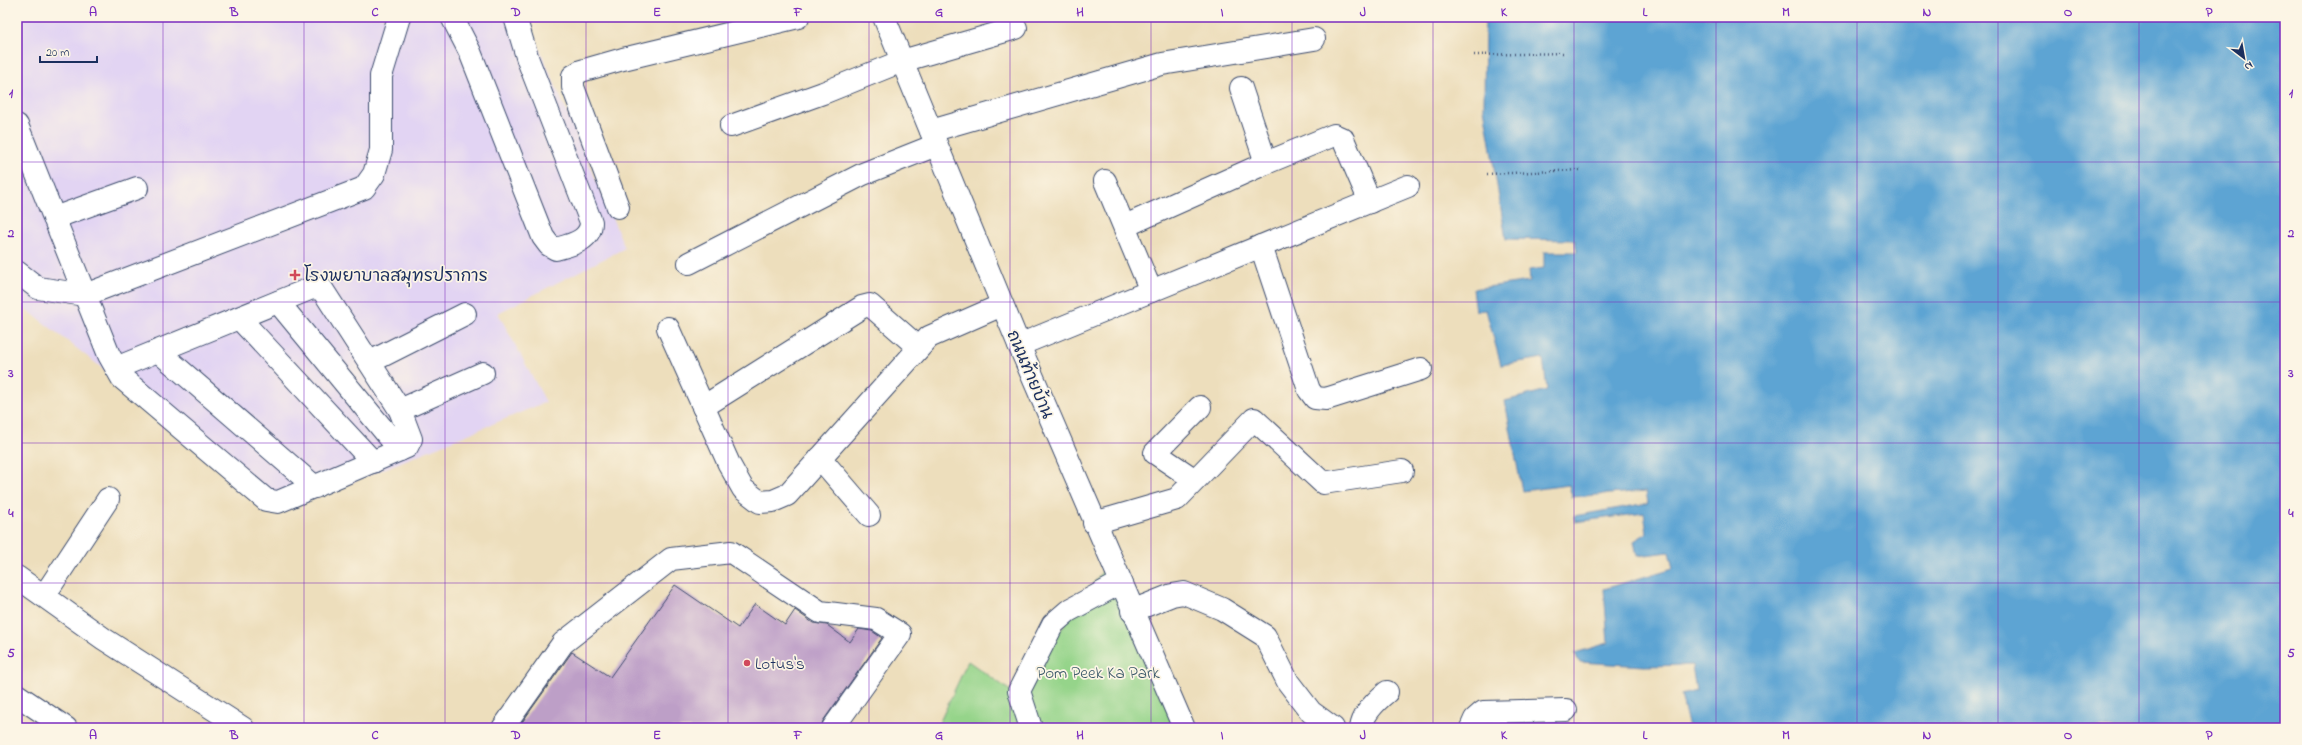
<svg xmlns="http://www.w3.org/2000/svg" width="2302" height="745" font-family="'Indie Flower','Playpen Sans Thai',sans-serif">
  <style>
    .built { fill: #e2d4f3 }
    .green { fill: #95d48a; stroke: #588274 }
    .water { fill: #5da4d3; stroke: #3c6a98 }
    .building { fill: #bd9fc7 }
    .lines { fill: none; stroke-linecap: round; stroke-linejoin: round }
    .minor-casing { stroke: #3a496c; stroke-width: 24 }
    .major-casing { stroke: #3a496c; stroke-width: 24 }
    .path { stroke: #3a496c; stroke-width: 2.5; stroke-dasharray: 1 3; stroke-linecap: butt }
    .minor { stroke: #fff; stroke-width: 22 }
    .major { stroke: #fff; stroke-width: 22 }
    .grid { fill: none; stroke: #7b2cbf; stroke-width: 1; stroke-opacity: 0.55 }
    .poi-dot { fill: #d1495b; stroke: #fcf5e5; stroke-width: 1.5 }
    .labels { text-anchor: middle; stroke-width: 3.5; stroke-linejoin: round; paint-order: stroke }
    .poi-label { font-size: 17px; fill: #1b2f5e; stroke: #fcf5e5; text-anchor: start }
    .street-label { font-size: 17px; fill: #1b2f5e; stroke: #fcf5e5 }
    .park-label { font-size: 17px; fill: #3a5869; stroke: #fcf5e5 }
    .neatline { fill: none; stroke: #7b2cbf; stroke-width: 1.5 }
    .grid-label { font-size: 13px; text-anchor: middle; font-weight: bold; fill: #7b2cbf }
  </style>
  <rect width="100%" height="100%" fill="#fcf5e5"/>
  <filter id="ink" filterUnits="userSpaceOnUse"><feTurbulence type="fractalNoise" baseFrequency=".025" numOctaves="2"/><feDisplacementMap in="SourceGraphic" scale="8" xChannelSelector="R" yChannelSelector="G"/><feConvolveMatrix kernelMatrix="1 2 1 2 8 2 1 2 1" color-interpolation-filters="sRGB"/></filter>
  <filter id="wash" filterUnits="userSpaceOnUse"><feTurbulence type="fractalNoise" baseFrequency=".012" numOctaves="4" result="noise"/><feDisplacementMap in="SourceGraphic" scale="16" xChannelSelector="R" yChannelSelector="G"/><feGaussianBlur stdDeviation="0.9" result="paint"/><feColorMatrix in="noise" values="0 0 0 0 0 0 0 0 0 0 0 0 0 0 0 0 0 1.4 0 .05"/><feComposite in="paint" operator="in"/></filter>
  <g filter="url(#wash)">
    <rect width="100%" height="100%" fill="#eddebc"/>
    <!-- built -->
    <polygon class="built" points="17,17 526,17 625,248 498,313 546,402 285,510 17,302"/>
    <!-- green -->
    <polygon class="green" points="1110,560 1184,728 937,728 968,661 1015,694"/>
    <!-- water -->
    <polygon class="water" points="1485,17 2285,17 2285,728 1689,728 1681,695 1696,691 1692,665 1644,666 1579,662 1575,653 1608,643 1604,589 1673,568 1669,552 1637,556 1634,541 1647,533 1644,513 1575,522 1574,516 1648,503 1646,491 1572,497 1569,485 1522,491 1505,401 1547,390 1543,358 1501,365 1486,310 1476,311 1473,289 1530,281 1529,270 1544,268 1544,252 1577,252 1575,240 1506,239 1484,108"/>
    <g id="blocks">
      <!-- building -->
      <polygon class="building" points="675,585 738,628 755,604 785,625 795,610 813,623 827,625 850,642 859,629 872,631 882,638 823,721 821,728 518,728 572,652 610,677"/>
    </g>
  </g>
  <g filter="url(#ink)">
    <use href="#blocks" fill-opacity="0" stroke="#3a496c" stroke-width="1"/>
    <g class="lines">
      <defs>
        <g id="minor">
          <path d="M452,17L470,52L543,237L549,245L556,249C570,245 591,241 591,222L528,60L515,17"/>
          <polyline points="884,17 1019,345 1184,728"/>
          <polyline points="1241,88 1266,163"/>
          <polyline points="17,125 109,355 122,378 266,500 278,502 407,447 411,439 400,410 322,289 312,288 116,368"/>
          <polyline points="731,126 823,93 902,61 1016,28"/>
          <polyline points="931,131 1162,64 1314,39"/>
          <polyline points="1105,181 1151,291"/>
          <polyline points="618,207 573,87 573,76 581,71 623,59 798,17"/>
          <polyline points="54,218 137,188"/>
          <polyline points="1125,226 1266,163 1334,135 1343,139 1370,202"/>
          <polyline points="1261,246 1309,390 1315,398 1326,399 1421,369"/>
          <polyline points="689,263 863,174 936,145"/>
          <polyline points="17,272 38,288 85,295 364,188 374,174 381,150 381,76 399,17"/>
          <polyline points="278,302 400,450"/>
          <polyline points="239,318 373,462"/>
          <polyline points="668,328 729,464 743,489 760,502 773,501 787,495 929,337 1002,305"/>
          <polyline points="1019,345 1408,186"/>
          <polyline points="158,351 315,487"/>
          <polyline points="370,362 465,314"/>
          <polyline points="703,407 862,307 870,305 918,347"/>
          <polyline points="400,410 483,373"/>
          <polyline points="820,458 869,515"/>
          <polyline points="1195,480 1155,453 1200,407"/>
          <polyline points="1094,523 1177,499 1254,419 1323,483 1402,471"/>
          <polyline points="17,577 104,639 243,728"/>
          <polyline points="44,596 108,499"/>
          <polyline points="1132,611 1172,595 1184,593 1222,609 1265,636 1288,682 1311,712 1333,728"/>
          <polyline points="503,728 563,643 671,559 731,552 820,612 876,619 900,634 833,728"/>
          <polyline points="1031,728 1019,691 1053,624 1068,611 1120,583"/>
          <path d="M1361,728C1363,714 1376,701 1387,692"/>
          <polyline points="1471,728 1475,719 1483,712 1566,710"/>
        </g>
        <polyline id="major" points="17,695 66,728"/>
      </defs>
      <!-- minor casing -->
      <use href="#minor" class="minor-casing"/>
      <!-- major casing -->
      <use href="#major" class="major-casing"/>
      <!-- path -->
      <g class="path">
        <polyline points="1474,55 1564,53"/>
        <polyline points="1487,174 1580,170"/>
      </g>
      <!-- minor -->
      <use href="#minor" class="minor"/>
      <!-- major -->
      <use href="#major" class="major"/>
    </g>
  </g>
  <!-- grid -->
  <path class="grid" d="M163,17V728M304,17V728M445,17V728M586,17V728M728,17V728M869,17V728M1010,17V728M1151,17V728M1292,17V728M1433,17V728M1574,17V728M1716,17V728M1857,17V728M1998,17V728M2139,17V728M17,162H2285M17,302H2285M17,443H2285M17,583H2285"/>
  <!-- markers -->
  <g class="poi-dot">
    <path d="M293 269h4v4h4v4h-4v4h-4v-4h-4v-4h4z"/>
    <circle cx="747" cy="663" r="4"/>
  </g>
  <g class="labels">
    <!-- poi labels -->
    <g class="poi-label">
      <text x="304" y="281">โรงพยาบาลสมุทรปราการ</text>
      <text x="755" y="669">Lotus's</text>
    </g>
    <!-- street labels -->
    <g class="street-label">
      <text transform="translate(1031 374) rotate(67)" y="6">ถนนท้ายบ้าน</text>
    </g>
    <!-- park labels -->
    <g class="park-label">
      <text x="1098" y="678">Pom Peek Ka Park</text>
    </g>
  </g>
  <!-- margin -->
  <rect width="2302" height="745" fill="none" stroke="#fcf5e5" stroke-width="44"/>
  <!-- north arrow -->
  <g transform="translate(2244 58) rotate(149)" stroke="#fcf5e5" stroke-width="3" paint-order="stroke">
  <path d="M0-3L7 15L0 10L-7 15Z" fill="#1b2f5e"/>
  <text y="-6" font-size="11" font-weight="bold" text-anchor="middle" fill="#1b2f5e">N</text>
  </g>
  <!-- scale -->
  <path d="M40 56v6h57v-6" fill="none" stroke="#1b2f5e" stroke-width="2"/>
  <text x="46" y="56" font-size="12" fill="#1b2f5e" stroke="#fcf5e5" stroke-width="3" paint-order="stroke">20 m</text>
  <rect x="22" y="22" width="2258" height="701" class="neatline"/>
  <g class="grid-label">
    <text x="93" y="16">A</text>
    <text x="234" y="16">B</text>
    <text x="375" y="16">C</text>
    <text x="516" y="16">D</text>
    <text x="657" y="16">E</text>
    <text x="798" y="16">F</text>
    <text x="939" y="16">G</text>
    <text x="1080" y="16">H</text>
    <text x="1222" y="16">I</text>
    <text x="1363" y="16">J</text>
    <text x="1504" y="16">K</text>
    <text x="1645" y="16">L</text>
    <text x="1786" y="16">M</text>
    <text x="1927" y="16">N</text>
    <text x="2068" y="16">O</text>
    <text x="2209" y="16">P</text>
    <text x="11" y="97">1</text>
    <text x="2291" y="97">1</text>
    <text x="11" y="237">2</text>
    <text x="2291" y="237">2</text>
    <text x="11" y="377">3</text>
    <text x="2291" y="377">3</text>
    <text x="11" y="517">4</text>
    <text x="2291" y="517">4</text>
    <text x="11" y="657">5</text>
    <text x="2291" y="657">5</text>
    <text x="93" y="739">A</text>
    <text x="234" y="739">B</text>
    <text x="375" y="739">C</text>
    <text x="516" y="739">D</text>
    <text x="657" y="739">E</text>
    <text x="798" y="739">F</text>
    <text x="939" y="739">G</text>
    <text x="1080" y="739">H</text>
    <text x="1222" y="739">I</text>
    <text x="1363" y="739">J</text>
    <text x="1504" y="739">K</text>
    <text x="1645" y="739">L</text>
    <text x="1786" y="739">M</text>
    <text x="1927" y="739">N</text>
    <text x="2068" y="739">O</text>
    <text x="2209" y="739">P</text>
  </g>
</svg>
